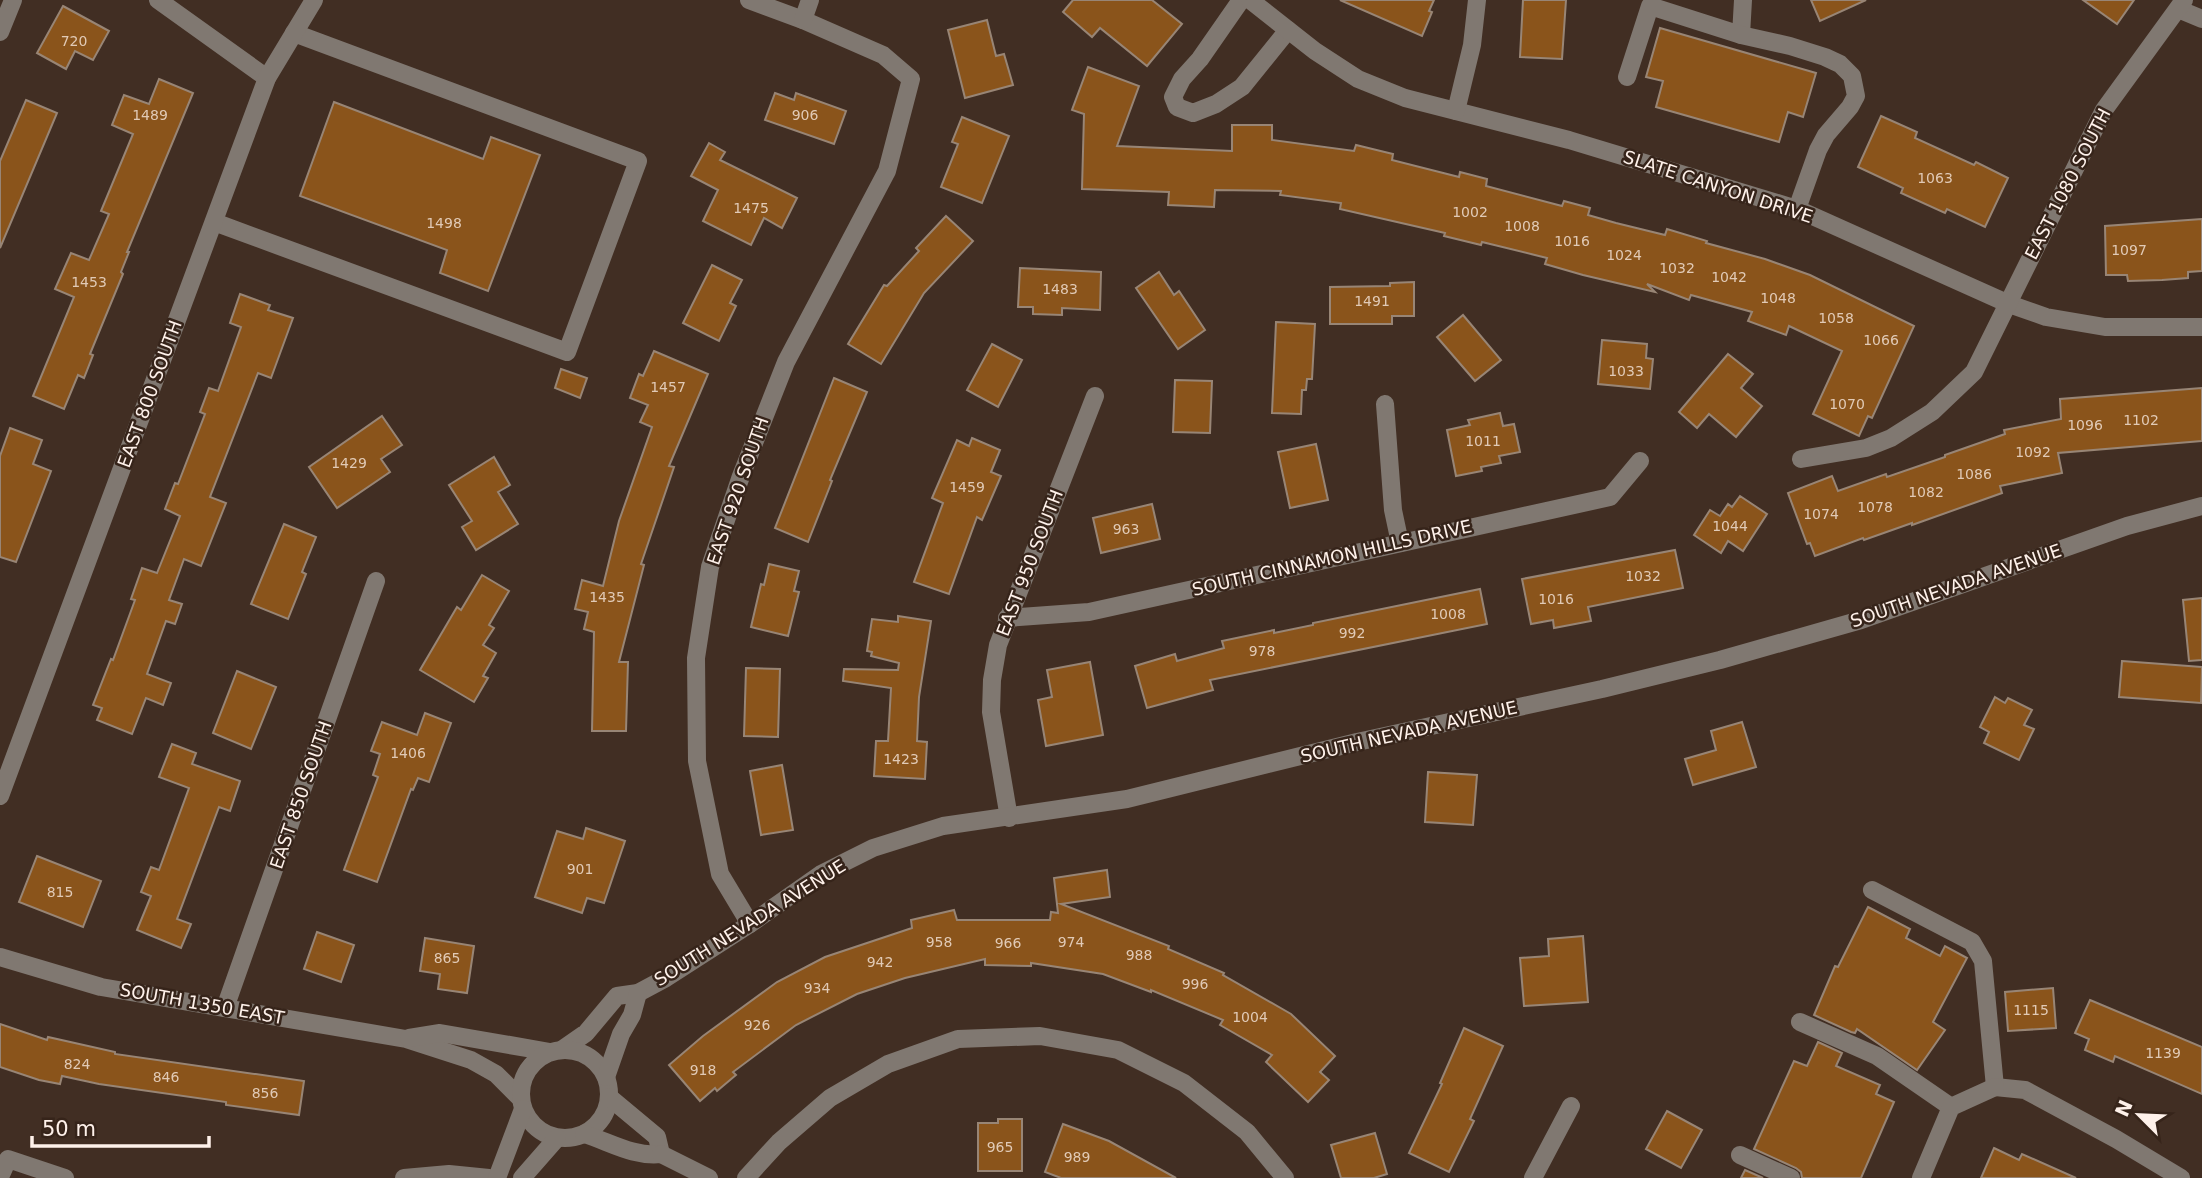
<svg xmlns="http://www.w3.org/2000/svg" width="2202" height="1178" font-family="'DejaVu Sans',sans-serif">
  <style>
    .building { fill: #8a541b; stroke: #988575; stroke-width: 2 }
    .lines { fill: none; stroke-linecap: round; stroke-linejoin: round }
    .minor { stroke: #807871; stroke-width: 18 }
    .labels { text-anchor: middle; stroke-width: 5; stroke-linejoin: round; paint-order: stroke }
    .number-label { font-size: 14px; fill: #e1cab6 }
    .street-label { font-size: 18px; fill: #fef1ea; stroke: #36241a }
  </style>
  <rect width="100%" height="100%" fill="#412e23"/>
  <!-- building -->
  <g class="building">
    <polygon points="1073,0 1152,0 1182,24 1147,66 1100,28 1092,37 1063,12"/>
    <polygon points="1340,0 1434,0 1429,11 1432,12 1422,36"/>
    <polygon points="1523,0 1566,0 1562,59 1520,57"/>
    <polygon points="1811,0 1866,0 1820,21"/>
    <polygon points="2083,0 2134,0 2117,24"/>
    <polygon points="63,6 109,31 93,60 75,51 66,69 37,53"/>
    <polygon points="987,20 996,56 1004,54 1013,85 965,98 948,30"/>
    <polygon points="1660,28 1816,73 1803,117 1788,112 1779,142 1656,107 1663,81 1646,77"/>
    <polygon points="1088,67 1139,86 1117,146 1232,151 1232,125 1272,125 1272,140 1354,151 1356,145 1393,154 1392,160 1459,177 1460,172 1487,179 1486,186 1562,206 1564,201 1590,208 1588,215 1616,223 1665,235 1667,229 1707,241 1706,243 1765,259 1810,275 1914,326 1872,418 1868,416 1859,436 1813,414 1842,351 1789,326 1786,335 1748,321 1752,312 1691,295 1689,300 1647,284 1655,292 1583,275 1545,264 1547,258 1482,242 1481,245 1444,236 1445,233 1340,209 1341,203 1280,195 1281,191 1215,190 1214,207 1168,205 1169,192 1082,189 1084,114 1072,110"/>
    <polygon points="159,79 193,93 127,252 129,252 121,272 123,274 90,354 93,355 84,378 78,375 64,409 33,396 74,297 55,289 71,253 89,260 109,214 101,211 133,134 112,125 124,95 149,104"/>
    <polygon points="775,93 794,100 796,93 846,111 834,144 765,120"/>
    <polygon points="26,100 57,113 0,248 0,161"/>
    <polygon points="334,102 483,159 491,137 540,155 488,291 440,273 447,250 300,196"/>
    <polygon points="1881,116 1917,132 1915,138 1974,165 1976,162 2008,178 1985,227 1947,209 1945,213 1901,193 1903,188 1858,167"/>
    <polygon points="962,117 1009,136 982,203 941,187 958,144 952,142"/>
    <polygon points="709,143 725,152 720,160 797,198 782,228 764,218 751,245 703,221 718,190 691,176"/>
    <polygon points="946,216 973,241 924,293 881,364 848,344 884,285 887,286 919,251 916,248"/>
    <polygon points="2202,219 2202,271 2188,272 2188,278 2162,280 2128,281 2127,275 2106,275 2105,226"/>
    <polygon points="712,265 742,280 730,303 736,306 719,341 683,323"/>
    <polygon points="1020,268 1101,272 1100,310 1062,308 1062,315 1033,314 1033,307 1018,307"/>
    <polygon points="1159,272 1174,295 1179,291 1205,330 1178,349 1136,288"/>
    <polygon points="1414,282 1414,316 1392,316 1392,324 1330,324 1330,287 1390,286 1390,283"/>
    <polygon points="240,294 270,305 268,310 293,318 271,378 258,373 210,497 226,503 201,566 184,559 169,600 182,604 175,624 166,621 147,674 171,683 163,705 146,698 132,734 97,720 102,708 93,705 111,659 113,660 135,600 131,599 142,568 157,573 180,516 165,509 175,483 178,484 205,414 200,412 209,388 218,391 241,327 230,323"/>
    <polygon points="1463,315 1501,360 1475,381 1437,337"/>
    <polygon points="1276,322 1315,324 1312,379 1307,379 1306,390 1302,390 1301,414 1272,413"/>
    <polygon points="1602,340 1647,344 1646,358 1653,359 1650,389 1598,384"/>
    <polygon points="992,344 1022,360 998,407 967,390"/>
    <polygon points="654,351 708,374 669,466 674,467 641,564 644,565 619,662 628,662 626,731 592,731 594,632 584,629 588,612 575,609 582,580 603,586 619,521 652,427 640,422 648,405 630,398 639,374 643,376"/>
    <polygon points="1728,354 1753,374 1741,388 1762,406 1736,437 1709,414 1697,428 1679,412"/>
    <polygon points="561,369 587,378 580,398 555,388"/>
    <polygon points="834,378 867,392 830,480 832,481 808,542 775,528"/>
    <polygon points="1175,380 1212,381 1210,433 1173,432"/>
    <polygon points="2202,388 2202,441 2058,453 2062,473 2000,486 2002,493 1912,525 1912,523 1864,540 1863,538 1815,556 1810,543 1807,544 1788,493 1832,476 1838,491 1886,474 1887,477 1945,457 1945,455 2005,434 2004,430 2061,419 2060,399"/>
    <polygon points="1500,413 1503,426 1514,424 1520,452 1499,456 1501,463 1481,467 1482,471 1456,476 1447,430 1470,425 1468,420"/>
    <polygon points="382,416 402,445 381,459 390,472 337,508 309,467"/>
    <polygon points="10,428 42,440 33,464 51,471 16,562 0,557 0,456"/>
    <polygon points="972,438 1000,450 991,472 1001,476 982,520 977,517 949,594 914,582 943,503 932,498 957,440 969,446"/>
    <polygon points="1316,444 1328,500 1290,508 1278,452"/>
    <polygon points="494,457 510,485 498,492 518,524 476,550 462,527 472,521 449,485"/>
    <polygon points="1740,496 1767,514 1743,551 1728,541 1721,553 1694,535 1710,510 1720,516 1728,504 1732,507"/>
    <polygon points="1152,504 1160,539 1101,553 1093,518"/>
    <polygon points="284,524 316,537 302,572 306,574 288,619 251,604"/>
    <polygon points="1675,550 1683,588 1588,607 1591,621 1554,628 1553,620 1531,624 1522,579"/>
    <polygon points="769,564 799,571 794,591 799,592 788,636 751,627 761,584 764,585"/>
    <polygon points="482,575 509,591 489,625 494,628 483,645 496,653 483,676 488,678 474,702 420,670 457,607 461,610"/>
    <polygon points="1480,589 1487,624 1210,680 1213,690 1147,708 1135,666 1175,654 1177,661 1224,648 1222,641 1274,630 1274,633 1313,625 1313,623"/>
    <polygon points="2202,598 2202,660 2189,661 2183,600"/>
    <polygon points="898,616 931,621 919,697 917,741 927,742 925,779 874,776 876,741 888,741 891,688 843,681 844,669 898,670 899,663 871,656 872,652 867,651 872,619 898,622"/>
    <polygon points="2122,661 2202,667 2201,703 2119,697"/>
    <polygon points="1090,662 1103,735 1046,746 1038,700 1052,697 1047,670"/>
    <polygon points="746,668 780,669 778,737 744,736"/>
    <polygon points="237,671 276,687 251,749 213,733"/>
    <polygon points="1995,697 2005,703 2008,698 2032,710 2024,725 2034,729 2019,760 1984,743 1989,732 1980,727"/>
    <polygon points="425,713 451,723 429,782 418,778 413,790 411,789 377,882 344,870 378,777 373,775 380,754 371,751 382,722 417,735"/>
    <polygon points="1742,722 1756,767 1693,785 1685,759 1716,750 1711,731"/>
    <polygon points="172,744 196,753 192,764 240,781 230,811 219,807 177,919 191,924 181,948 137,930 151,896 141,892 151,867 159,870 189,788 159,777"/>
    <polygon points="782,765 793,830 761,835 750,771"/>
    <polygon points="1428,772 1477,775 1473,825 1425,822"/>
    <polygon points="586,828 625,841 604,903 587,898 582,913 535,897 557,831 583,839"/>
    <polygon points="37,856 101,881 83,927 19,902"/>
    <polygon points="1107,870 1110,897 1061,904 1169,946 1168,949 1224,973 1223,975 1291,1014 1335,1056 1320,1072 1329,1080 1308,1102 1266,1062 1272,1055 1220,1025 1223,1020 1151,990 1151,992 1103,974 1031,963 1031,966 985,965 985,959 905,978 857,994 796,1025 733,1072 736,1075 717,1091 715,1088 700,1101 669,1065 703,1036 777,982 825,957 912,928 911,920 954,910 957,920 1050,920 1051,912 1058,913 1054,878"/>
    <polygon points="1868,907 1910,929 1906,938 1940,956 1945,946 1967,958 1933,1022 1945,1030 1917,1070 1857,1029 1855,1033 1851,1032 1814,1015 1835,966 1838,967"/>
    <polygon points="317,932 354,945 341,982 304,969"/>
    <polygon points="1583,936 1588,1002 1524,1006 1520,958 1549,956 1548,939"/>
    <polygon points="425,938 474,946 467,993 438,989 440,974 420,971"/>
    <polygon points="2053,988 2056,1028 2008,1031 2005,992"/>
    <polygon points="2090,1000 2202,1047 2202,1094 2115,1056 2113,1062 2085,1050 2089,1039 2075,1033"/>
    <polygon points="0,1024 47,1040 48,1037 115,1052 115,1054 304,1081 299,1115 226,1105 226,1102 99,1084 62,1076 60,1084 39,1080 0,1067"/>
    <polygon points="1464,1028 1503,1046 1470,1119 1474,1121 1449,1172 1409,1153 1442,1084 1440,1083"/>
    <polygon points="1818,1042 1842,1053 1836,1066 1880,1085 1876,1094 1894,1102 1861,1178 1802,1178 1801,1172 1796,1168 1754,1149 1794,1061 1807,1066"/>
    <polygon points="1667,1111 1702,1130 1681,1168 1646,1149"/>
    <polygon points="998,1119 1022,1119 1022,1171 978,1171 978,1123 998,1123"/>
    <polygon points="1063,1124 1109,1141 1176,1178 1061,1178 1045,1172"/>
    <polygon points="1375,1133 1387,1174 1374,1178 1341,1178 1331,1145"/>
    <polygon points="1994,1148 2019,1160 2022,1154 2076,1178 1981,1178"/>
    <polygon points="1745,1170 1763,1178 1741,1178"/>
  </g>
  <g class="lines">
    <!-- minor -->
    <g class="minor">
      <polyline points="158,0 267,78"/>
      <polyline points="749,0 803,20 883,55 911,79 887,171 786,362 741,476 710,567 696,658 697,761 720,874 750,924"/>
      <polyline points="1241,0 1200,59 1182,79 1173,97 1177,107 1193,113 1216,104 1242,87 1288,30"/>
      <polyline points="1250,0 1315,51 1358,79 1405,98 1569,140 1797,209 2009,304 2046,317 2105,327 2202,327"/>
      <polyline points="2178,9 2202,19"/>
      <polyline points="803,20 810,0"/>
      <polyline points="0,32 13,0"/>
      <polyline points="1741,35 1743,0"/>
      <polyline points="1627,77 1650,6 1741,35 1790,46 1825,57 1840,64 1852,76 1856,96 1850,107 1826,135 1818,150 1797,209"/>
      <polyline points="1456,111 1472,45 1477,0"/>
      <polyline points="214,222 567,352 638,161 294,33"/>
      <polyline points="1385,404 1393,510 1400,543"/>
      <polyline points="1801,459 1866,448 1891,438 1932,412 1974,372 2104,110 2184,0"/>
      <polyline points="1007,618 1089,612 1610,497 1640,461"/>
      <polyline points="0,796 267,78 314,0"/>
      <polyline points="1009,818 991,712 992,680 998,645 1095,396"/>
      <polyline points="1872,890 1972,942 1983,961 1995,1087"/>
      <polyline points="0,957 101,987 406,1039 471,1060 496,1074 520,1098"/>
      <polyline points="225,1008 376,581"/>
      <polyline points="1800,1022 1877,1056 1951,1107"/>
      <polyline points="409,1038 440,1033 550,1052"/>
      <polyline points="563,1049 586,1033 617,996 638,993 666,978 750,924 821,874 873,848 943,826 1127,799 1357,742 1602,689 1720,660 1861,620 2127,526 2202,506"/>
      <circle cx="565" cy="1094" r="44"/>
      <polyline points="606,1077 621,1034 632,1015 638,993"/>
      <polyline points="1995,1087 2025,1090 2116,1139 2181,1178"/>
      <polyline points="609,1097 657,1137 661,1154"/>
      <path d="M584,1134C610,1142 633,1157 661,1154"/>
      <polyline points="661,1154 709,1178"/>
      <polyline points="1740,1155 1791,1178"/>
      <polyline points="0,1177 8,1159 65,1178"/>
      <polyline points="404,1178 449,1174 489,1178"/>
      <polyline points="497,1178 523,1109"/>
      <polyline points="522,1178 557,1138"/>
      <polyline points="746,1178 779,1142 830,1098 888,1064 958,1039 1040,1036 1118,1050 1184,1083 1247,1132 1285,1178"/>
      <polyline points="1533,1178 1571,1106"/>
      <polyline points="1921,1178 1951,1107 1995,1087"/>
    </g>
  </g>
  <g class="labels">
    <!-- number labels -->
    <g class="number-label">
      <text x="74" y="46">720</text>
      <text x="150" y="120">1489</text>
      <text x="805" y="120">906</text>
      <text x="1935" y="183">1063</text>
      <text x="751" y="213">1475</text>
      <text x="1470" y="217">1002</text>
      <text x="444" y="228">1498</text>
      <text x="1522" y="231">1008</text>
      <text x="1572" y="246">1016</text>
      <text x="2129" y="255">1097</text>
      <text x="1624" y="260">1024</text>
      <text x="1677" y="273">1032</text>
      <text x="1729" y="282">1042</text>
      <text x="89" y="287">1453</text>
      <text x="1060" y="294">1483</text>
      <text x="1778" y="303">1048</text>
      <text x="1372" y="306">1491</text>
      <text x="1836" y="323">1058</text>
      <text x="1881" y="345">1066</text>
      <text x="1626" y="376">1033</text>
      <text x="668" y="392">1457</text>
      <text x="1847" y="409">1070</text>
      <text x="2141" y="425">1102</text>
      <text x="2085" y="430">1096</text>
      <text x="1483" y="446">1011</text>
      <text x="2033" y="457">1092</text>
      <text x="349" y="468">1429</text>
      <text x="1974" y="479">1086</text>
      <text x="967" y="492">1459</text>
      <text x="1926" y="497">1082</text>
      <text x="1875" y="512">1078</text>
      <text x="1821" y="519">1074</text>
      <text x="1730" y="531">1044</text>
      <text x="1126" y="534">963</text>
      <text x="1643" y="581">1032</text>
      <text x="607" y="602">1435</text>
      <text x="1556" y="604">1016</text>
      <text x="1448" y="619">1008</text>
      <text x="1352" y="638">992</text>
      <text x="1262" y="656">978</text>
      <text x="408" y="758">1406</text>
      <text x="901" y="764">1423</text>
      <text x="580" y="874">901</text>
      <text x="60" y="897">815</text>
      <text x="939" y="947">958</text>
      <text x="1071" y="947">974</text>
      <text x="1008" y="948">966</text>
      <text x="1139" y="960">988</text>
      <text x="447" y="963">865</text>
      <text x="880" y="967">942</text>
      <text x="1195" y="989">996</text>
      <text x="817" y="993">934</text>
      <text x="2031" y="1015">1115</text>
      <text x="1250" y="1022">1004</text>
      <text x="757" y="1030">926</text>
      <text x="2163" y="1058">1139</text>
      <text x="77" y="1069">824</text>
      <text x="703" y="1075">918</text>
      <text x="166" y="1082">846</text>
      <text x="265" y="1098">856</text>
      <text x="1000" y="1152">965</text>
      <text x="1077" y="1162">989</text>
    </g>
    <!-- street labels -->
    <g class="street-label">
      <text transform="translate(2068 184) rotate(-63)" y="6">EAST 1080 SOUTH</text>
      <text transform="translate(1718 187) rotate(18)" y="6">SLATE CANYON DRIVE</text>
      <text transform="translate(150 394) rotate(-70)" y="6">EAST 800 SOUTH</text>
      <text transform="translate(738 491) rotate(-71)" y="6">EAST 920 SOUTH</text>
      <text transform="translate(1332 558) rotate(-13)" y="6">SOUTH CINNAMON HILLS DRIVE</text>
      <text transform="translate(1030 563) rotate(-69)" y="6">EAST 950 SOUTH</text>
      <text transform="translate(1956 586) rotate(-19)" y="6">SOUTH NEVADA AVENUE</text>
      <text transform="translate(1409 732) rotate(-13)" y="6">SOUTH NEVADA AVENUE</text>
      <text transform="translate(301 795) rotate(-71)" y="6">EAST 850 SOUTH</text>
      <text transform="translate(750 923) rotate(-32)" y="6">SOUTH NEVADA AVENUE</text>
      <text transform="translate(202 1004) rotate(10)" y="6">SOUTH 1350 EAST</text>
    </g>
  </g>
  <!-- north arrow -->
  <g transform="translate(2139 1115) rotate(294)" stroke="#36241a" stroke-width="5" paint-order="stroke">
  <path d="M0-5L12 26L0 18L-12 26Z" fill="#fef1ea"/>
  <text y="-10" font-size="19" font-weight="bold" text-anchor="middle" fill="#fef1ea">N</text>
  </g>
  <!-- scale -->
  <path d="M32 1136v10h177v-10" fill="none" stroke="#fef1ea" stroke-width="3.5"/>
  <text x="42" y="1136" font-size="21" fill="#fef1ea" stroke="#36241a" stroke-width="5" paint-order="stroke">50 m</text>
</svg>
